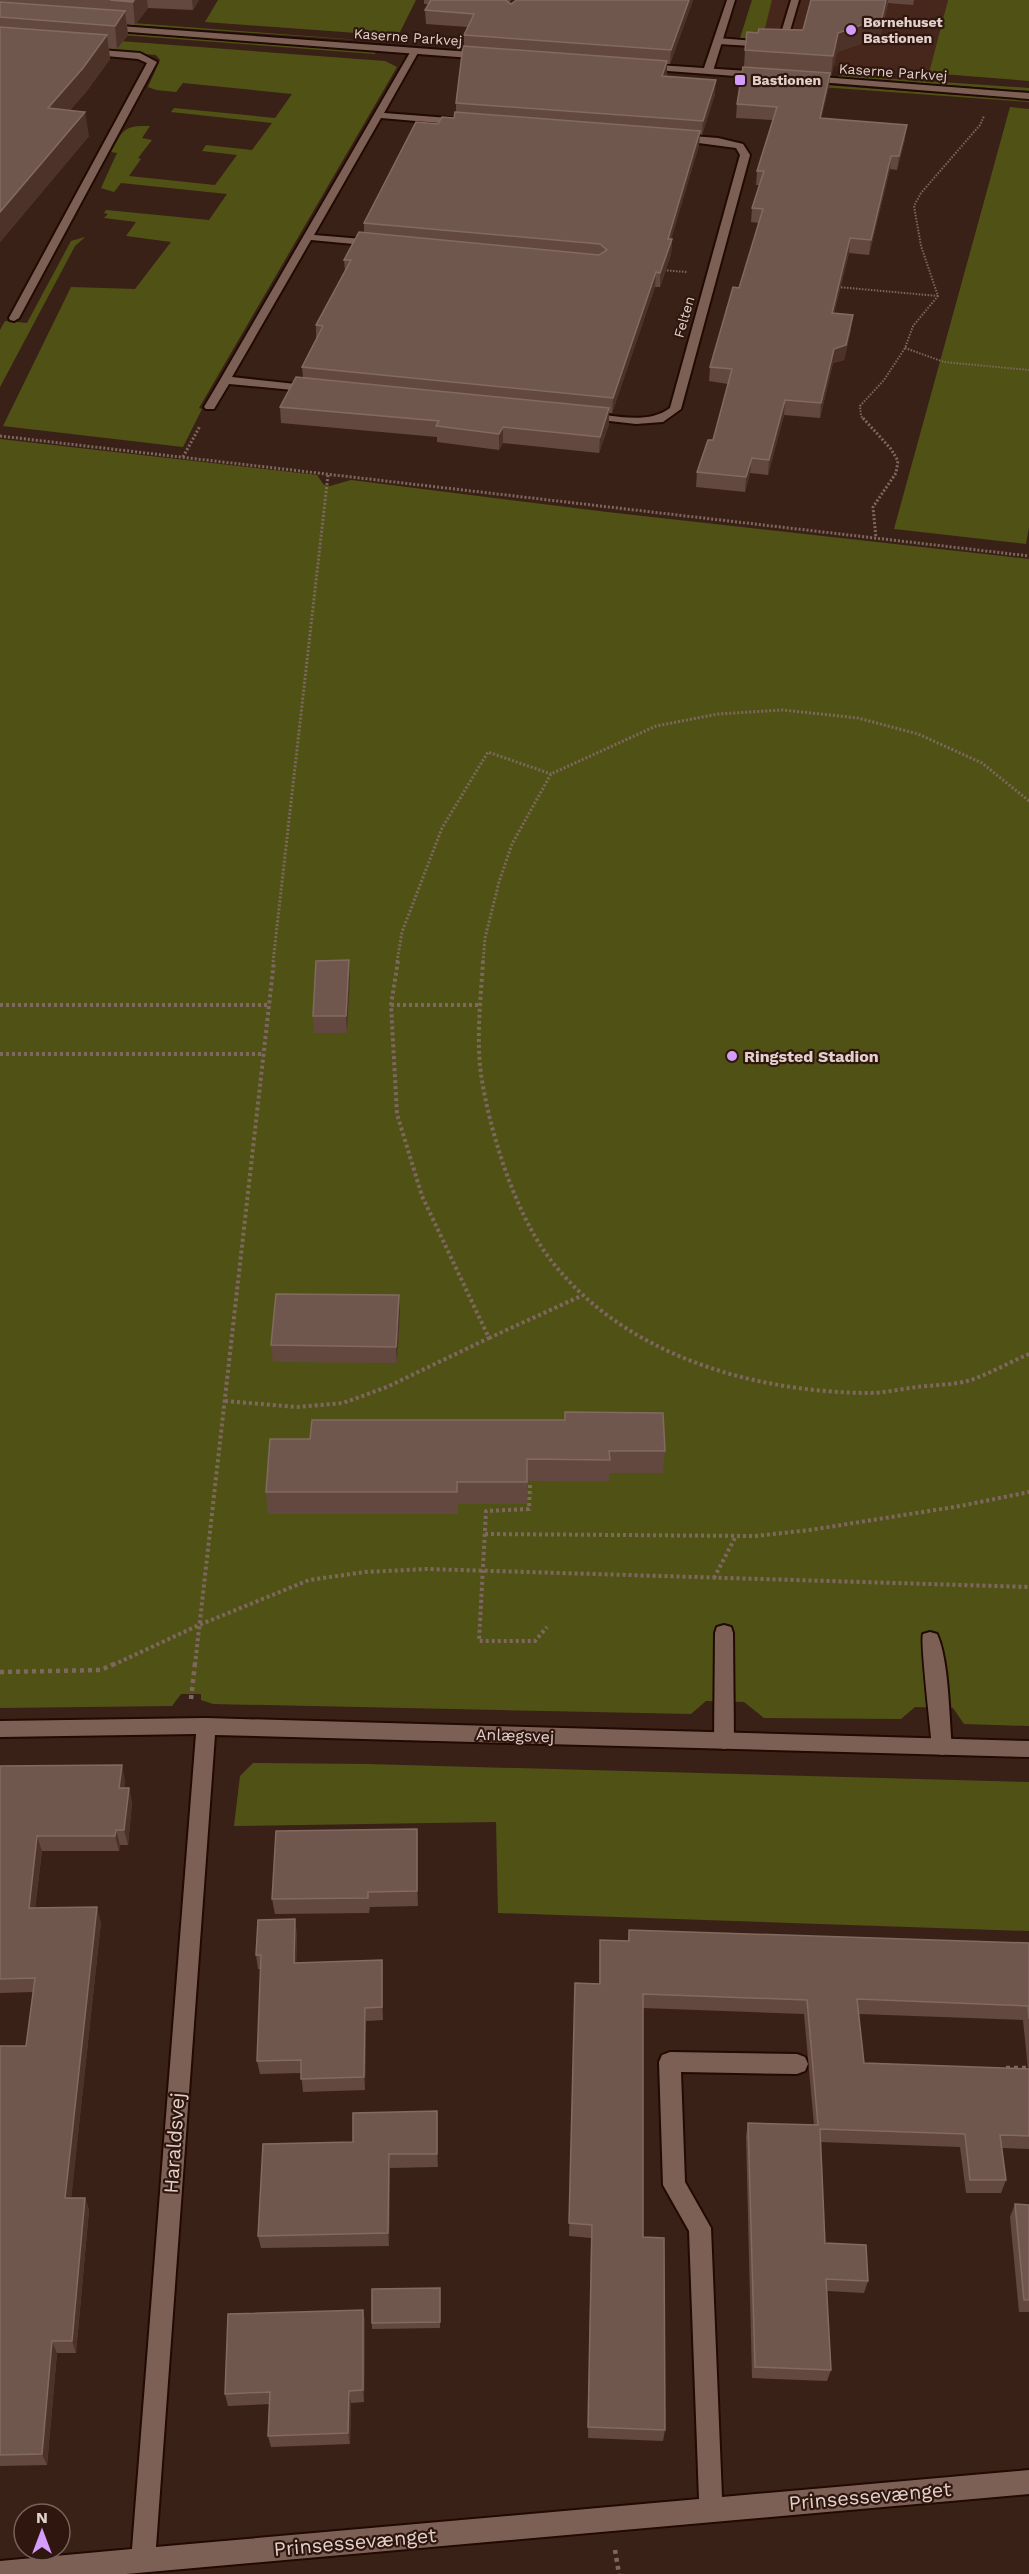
<svg xmlns="http://www.w3.org/2000/svg" width="1029" height="2574" font-family="'Work Sans',sans-serif">
  <style>
    .built { fill: #47271c }
    .green { fill: #505215 }
    .lines { fill: none; stroke-linecap: round; stroke-linejoin: round }
    .service-casing { stroke: #200a03; stroke-width: 4 }
    .minor-casing { stroke: #200a03; stroke-width: 4 }
    .tertiary-casing { stroke: #200a03; stroke-width: 4 }
    .path-far3 { stroke: #7d675f; stroke-width: 2; stroke-dasharray: 1.5 1.5; stroke-linecap: butt }
    .path-far2 { stroke: #7d675f; stroke-width: 3; stroke-dasharray: 2 2; stroke-linecap: butt }
    .path-far1 { stroke: #7d675f; stroke-width: 4; stroke-dasharray: 3 3; stroke-linecap: butt }
    .path { stroke: #7d675f; stroke-width: 4.5; stroke-dasharray: 4 4; stroke-linecap: butt }
    .service { fill: #7d6055; fill-rule: evenodd }
    .minor { fill: #7d6055; fill-rule: evenodd }
    .tertiary { fill: #7d6055; fill-rule: evenodd }
    .wall { fill: #63483f; fill-rule: evenodd }
    .shaded-wall { fill: #4d3229 }
    .building { fill: #70574e; stroke: #826a61; stroke-width: 1.5 }
    .poi-dot { fill: #d49cfb; stroke: #2f170f; stroke-width: 2 }
    .labels { text-anchor: middle; stroke-width: 4.5; stroke-linejoin: round; paint-order: stroke }
    .far-poi-label { font-size: 14px; font-weight: bold; fill: #e2d1cb; stroke: #2f170f; text-anchor: start }
    .far-street-label { font-size: 14px; fill: #e2d1cb; stroke: #2f170f }
    .poi-label { font-size: 16px; font-weight: bold; fill: #e2d1cb; stroke: #2f170f; text-anchor: start }
    .street-label { font-size: 16px; fill: #e2d1cb; stroke: #2f170f }
    .near-street-label { font-size: 20px; fill: #e2d1cb; stroke: #2f170f }
  </style>
  <rect width="100%" height="100%" fill="#3a2118"/>
  <!-- built -->
  <polygon class="built" points="770,0 948,0 929,73 753,60"/>
  <!-- green -->
  <g class="green">
    <polygon points="218,0 416,0 398,36 205,22"/>
    <polygon points="752,0 772,0 762,40 740,38"/>
    <polygon points="948,0 1029,0 1029,81 929,73"/>
    <polygon points="0,13 386,42 0,16"/>
    <polygon points="0,24 376,52 375,54 0,26"/>
    <path d="M0,32L385,61L397,67L199,408L202,409L183,447L3,426L71,287L135,289L171,242L126,236L136,222L104,218L108,214L104,213L106,210L209,220L227,194L121,183L114,192L101,188L117,153L111,152C123,130 123,125 150,126L142,138L152,140L138,158L141,159L129,176L215,185L237,155L202,151L206,145L252,150L272,123L171,112L174,108L275,118L292,94L183,83L176,92L156,90L148,87L160,60L156,55L0,41Z"/>
    <polygon points="839,75 1029,88 1029,91 838,77"/>
    <polygon points="740,79 1029,100 1029,102 738,81"/>
    <polygon points="1010,107 1029,109 1029,527 1026,544 894,529"/>
    <polygon points="85,237 75,246 0,387 0,330 5,321 27,323 71,241"/>
    <polygon points="0,439 317,475 324,485 330,486 351,480 607,512 1029,559 1029,1726 964,1724 953,1708 915,1707 901,1719 764,1718 744,1702 706,1701 691,1714 213,1704 201,1700 201,1694 181,1694 172,1706 0,1708"/>
    <polygon points="253,1763 367,1764 1029,1782 1029,1931 498,1913 496,1822 234,1826 240,1776"/>
  </g>
  <g class="lines">
    <defs>
      <g id="service">
        <polygon points="791,0 799,0 785,48 718,44 714,41 718,38 778,43"/>
        <polygon points="88,49 140,53 157,62 19,318 14,321 10,320 9,318 147,63 138,59 85,54 85,50"/>
        <polygon points="724,1625 731,1627 733,1633 734,1741 731,1747 724,1749 717,1747 714,1741 715,1633 717,1627"/>
        <path d="M930,1632L937,1634C949,1660 949,1717 952,1747L949,1753L942,1755L935,1753L932,1747C931,1731 920,1641 923,1634Z"/>
      </g>
      <g id="minor">
        <polygon points="727,0 735,0 713,71 705,73 703,71"/>
        <polygon points="412,49 419,51 384,113 462,119 467,122 462,125 381,118 314,235 375,240 380,243 375,246 311,240 232,377 314,386 320,389 314,392 229,384 214,409 206,409 204,407 220,380"/>
        <path d="M679,135L718,138L743,144L750,155L681,409L663,422L636,424L583,418V414L587,413C613,415 648,425 670,408L740,155L736,148L676,140L674,138Z"/>
        <polygon points="206,1718 1029,1741 1029,1757 215,1735 156,2547 699,2499 689,2231 663,2185 659,2062 662,2055 670,2052 797,2054 805,2057 808,2064 805,2071 797,2074 681,2072 685,2182 711,2228 722,2497 1029,2470 1029,2494 126,2574 0,2574 0,2561 132,2549 196,1734 0,1737 0,1721"/>
      </g>
      <g id="tertiary">
        <polygon points="106,25 484,53 488,56 484,59 103,30 102,28"/>
        <polygon points="644,64 762,72 767,75 762,78 641,69 639,67"/>
        <polygon points="809,76 1029,93 1029,99 806,81 806,77"/>
      </g>
    </defs>
    <!-- service casing -->
    <use href="#service" class="service-casing"/>
    <!-- minor casing -->
    <use href="#minor" class="minor-casing"/>
    <!-- tertiary casing -->
    <use href="#tertiary" class="tertiary-casing"/>
    <!-- path-far3 -->
    <g class="path-far3">
      <polyline points="661,270 687,272"/>
      <polyline points="838,287 938,296"/>
      <polyline points="905,348 944,362 1029,370"/>
      <polyline points="864,420 861,416 860,406 884,380 905,348 913,326 938,296 921,246 914,206 921,193 980,125 984,116"/>
    </g>
    <!-- path-far2 -->
    <g class="path-far2">
      <polyline points="863,418 891,449 898,461 896,473 873,507 876,538"/>
      <polyline points="0,436 1029,556"/>
      <polyline points="183,457 200,426"/>
      <polyline points="273,962 328,475"/>
      <polyline points="397,962 402,932 442,828 488,752 551,774"/>
      <polyline points="483,962 485,938 499,882 512,844 551,774 656,726 718,714 783,710 858,718 918,734 982,763 1029,801"/>
    </g>
    <!-- path-far1 -->
    <g class="path-far1">
      <path d="M483,961C481,997 476,1037 481,1074C489,1129 514,1210 547,1255C620,1354 750,1392 868,1393C884,1393 901,1389 917,1387C934,1385 955,1385 971,1380C991,1373 1010,1362 1029,1354"/>
      <polyline points="0,1005 269,1005"/>
      <polyline points="391,1005 480,1005"/>
      <polyline points="0,1054 264,1054"/>
      <polyline points="489,1338 581,1296"/>
      <polyline points="225,1401 297,1407 343,1403 387,1387 489,1338 422,1196 397,1114 391,1005 398,961"/>
      <polyline points="530,1485 529,1509 486,1511 479,1641 535,1641 547,1627"/>
      <polyline points="485,1534 755,1536 810,1530 960,1506 1029,1492"/>
      <polyline points="714,1578 736,1536"/>
      <polyline points="113,1665 199,1625 309,1580 365,1572 427,1569 1029,1587"/>
      <polyline points="195,1665 274,961"/>
    </g>
    <!-- path -->
    <g class="path">
      <polyline points="0,1672 101,1670 116,1663"/>
      <polyline points="191,1699 195,1663"/>
      <polyline points="1006,2068 1029,2068"/>
      <polyline points="615,2550 619,2574"/>
    </g>
    <!-- service -->
    <use href="#service" class="service"/>
    <!-- minor -->
    <use href="#minor" class="minor"/>
    <!-- tertiary -->
    <use href="#tertiary" class="tertiary"/>
  </g>
  <!-- wall -->
  <g class="wall">
    <polygon points="0,0 199,0 193,10 148,8 135,25 127,24 128,35 117,49 109,48 110,59 86,92 70,110 89,136 0,242"/>
    <polygon points="424,0 511,0 509,3 511,4 515,1 516,0 693,0 670,64 667,64 666,76 715,94 702,135 700,134 699,145 671,239 672,239 671,254 660,287 655,287 612,413 609,413 609,424 599,453 503,443 499,450 437,442 437,437 281,423 280,407 303,378 302,367 316,339 316,325 345,271 344,260 364,233 364,223 438,124 454,118 456,112 456,103 464,46 464,35 468,27 426,24 425,10 429,4 424,4"/>
    <polygon points="811,0 914,0 913,5 888,3 880,37 837,52 831,76 830,76 829,86 821,118 905,139 897,170 890,169 869,255 849,253 834,313 851,329 844,360 833,363 820,418 784,415 768,475 750,473 745,492 696,487 697,472 713,440 728,384 709,381 710,367 739,288 759,223 751,222 752,208 759,185 756,185 757,171 773,120 736,118 737,104 744,67 745,50 758,33 803,30"/>
    <polygon points="349,960 350,977 347,1033 314,1033 313,1016"/>
    <polygon points="400,1312 397,1363 273,1362 271,1345"/>
    <polygon points="270,1439 665,1451 663,1473 609,1473 609,1482 527,1481 527,1504 458,1504 458,1514 268,1514 266,1492"/>
    <polygon points="0,1766 125,1780 124,1788 129,1788 132,1803 128,1845 120,1845 119,1851 42,1851 35,1908 101,1922 71,2198 85,2198 89,2210 76,2353 57,2353 47,2465 0,2466 0,2046 26,2046 33,1992 0,1993"/>
    <polygon points="417,1829 418,1844 418,1906 370,1907 369,1913 275,1914 272,1899"/>
    <path d="M629,1930L1029,1943V2149L1002,2148L1006,2180L1001,2193H966L960,2147L820,2142L825,2243L868,2281L864,2293L827,2291L831,2370L827,2381L752,2378L746,2136L748,2123L814,2125L804,2014L643,2008V2237L665,2430L663,2441L588,2438L591,2238L569,2236L575,1983L599,1984L600,1940L628,1941ZM859,2014L1023,2020L1028,2069L864,2063Z"/>
    <polygon points="297,1933 296,1963 382,1960 383,1974 383,2020 366,2021 365,2090 303,2092 301,2073 260,2074 257,2061 261,1969 258,1969 256,1955"/>
    <polygon points="437,2111 438,2167 390,2168 389,2246 261,2248 258,2236 353,2142"/>
    <polygon points="1015,2204 1029,2205 1029,2312 1019,2312 1010,2217"/>
    <polygon points="440,2295 440,2328 372,2329 372,2323"/>
    <polygon points="363,2310 365,2322 364,2402 351,2403 350,2444 271,2447 268,2436 270,2404 228,2406 225,2394"/>
  </g>
  <!-- shaded-wall -->
  <g class="shaded-wall">
    <polygon points="134,0 147,0 148,8 135,25 133,2"/>
    <polygon points="192,0 199,0 193,10"/>
    <polygon points="689,0 693,0 670,64 671,50"/>
    <polygon points="886,0 888,0 880,37 837,52 831,76 833,56 838,33"/>
    <polygon points="125,11 128,35 117,49 115,26"/>
    <polygon points="107,35 110,59 86,92 51,132 48,108"/>
    <polygon points="667,61 667,74 661,90 662,76"/>
    <polygon points="830,73 829,86 818,132 820,118"/>
    <polygon points="716,80 715,94 702,135 703,121"/>
    <polygon points="85,112 89,136 0,242 0,212"/>
    <polygon points="907,125 905,139 897,170 899,156"/>
    <polygon points="700,131 699,145 667,254 668,239"/>
    <polygon points="891,156 890,169 869,255 871,240"/>
    <polygon points="850,238 849,253 830,327 832,313"/>
    <polygon points="672,239 671,254 660,287 660,273"/>
    <polygon points="656,272 655,287 612,413 613,398"/>
    <polygon points="853,315 851,329 844,360 833,363 820,418 821,403 834,349"/>
    <polygon points="785,400 784,415 768,475 769,460"/>
    <polygon points="609,408 609,424 599,453 600,437"/>
    <polygon points="503,427 503,443 499,450 499,434"/>
    <polygon points="752,458 750,473 745,492 746,477"/>
    <polygon points="349,960 350,977 347,1033 346,1016"/>
    <polygon points="399,1295 400,1312 397,1363 396,1347"/>
    <polygon points="122,1765 125,1780 123,1803 119,1788"/>
    <polygon points="129,1788 132,1803 128,1845 124,1830"/>
    <polygon points="417,1829 418,1844 418,1906 417,1891"/>
    <polygon points="116,1830 120,1845 119,1851 115,1836"/>
    <polygon points="37,1836 42,1851 33,1922 29,1908"/>
    <polygon points="97,1907 101,1922 70,2210 65,2198"/>
    <polygon points="295,1919 297,1933 296,1977 294,1963"/>
    <polygon points="382,1960 383,1974 383,2020 382,2007"/>
    <polygon points="365,2008 366,2021 365,2090 364,2077"/>
    <polygon points="437,2111 438,2125 438,2167 437,2154"/>
    <polygon points="389,2154 390,2168 389,2246 388,2233"/>
    <polygon points="85,2198 89,2210 76,2353 72,2341"/>
    <polygon points="363,2310 365,2322 364,2402 363,2390"/>
    <polygon points="52,2341 57,2353 47,2465 42,2454"/>
    <polygon points="349,2391 351,2403 350,2444 348,2433"/>
  </g>
  <!-- building -->
  <g class="building">
    <polygon points="110,0 134,0 133,2"/>
    <polygon points="431,0 505,0 511,4 515,1 516,0 689,0 671,50 464,35 474,14 425,10"/>
    <polygon points="811,0 886,0 882,18 838,33 833,56 745,50 747,32 758,33 759,29 803,30"/>
    <polygon points="0,2 125,11 115,26 0,17"/>
    <polygon points="0,27 107,35 83,68 48,108 85,112 0,212"/>
    <polygon points="463,46 667,61 662,76 716,80 703,121 456,103"/>
    <polygon points="743,67 830,73 820,118 907,125 899,156 891,156 871,240 850,238 832,313 853,315 846,345 834,349 821,403 785,400 769,460 752,458 746,477 697,472 708,440 713,440 732,369 710,367 733,287 739,288 763,209 752,208 764,171 757,171 777,107 737,104"/>
    <polygon points="455,112 700,131 668,239 672,239 660,273 656,272 613,398 302,367 323,326 316,325 351,260 344,260 359,232 599,255 607,250 600,244 364,223 416,122 438,124 442,117 454,118"/>
    <polygon points="296,377 609,408 600,437 503,427 499,434 436,426 439,421 280,407"/>
    <polygon points="349,960 346,1016 313,1016 316,961"/>
    <polygon points="276,1294 399,1295 396,1347 271,1345"/>
    <polygon points="565,1412 663,1413 665,1451 609,1451 610,1460 527,1459 527,1482 457,1482 457,1492 266,1492 270,1439 310,1439 312,1420 565,1420"/>
    <polygon points="122,1765 119,1788 129,1788 124,1830 116,1830 115,1836 37,1836 29,1908 97,1907 65,2198 85,2198 72,2341 52,2341 42,2454 0,2455 0,2046 26,2046 35,1978 0,1979 0,1766"/>
    <polygon points="417,1829 417,1891 368,1892 368,1898 272,1899 276,1831"/>
    <polygon points="295,1919 294,1963 382,1960 382,2007 365,2008 364,2077 301,2079 301,2060 257,2061 261,1955 256,1955 258,1920"/>
    <polygon points="629,1930 1029,1943 1029,2019 1028,2006 857,1999 864,2063 1029,2069 1029,2136 1000,2135 1006,2180 970,2180 965,2134 820,2129 825,2243 866,2245 868,2281 826,2279 831,2370 755,2367 748,2123 818,2125 807,2000 643,1994 643,2237 664,2238 665,2430 588,2427 592,2225 569,2223 575,1983 600,1984 600,1940 629,1941"/>
    <polygon points="437,2111 437,2154 389,2154 388,2233 258,2236 263,2144 353,2142 353,2113"/>
    <polygon points="1015,2204 1029,2205 1029,2300 1024,2300"/>
    <polygon points="440,2288 440,2322 372,2323 372,2289"/>
    <polygon points="363,2310 363,2390 349,2391 348,2433 268,2436 270,2392 225,2394 228,2314"/>
  </g>
  <!-- markers -->
  <g class="poi-dot">
    <circle cx="851" cy="30" r="6"/>
    <rect x="734" y="74" width="12" height="12" rx="3"/>
    <circle cx="732" cy="1056" r="6"/>
  </g>
  <g class="labels">
    <!-- far-poi labels -->
    <g class="far-poi-label">
      <text x="863" y="27">Børnehuset<tspan x="863" dy="16">Bastionen</tspan></text>
      <text x="752" y="85">Bastionen</text>
    </g>
    <!-- far-street labels -->
    <g class="far-street-label">
      <text transform="translate(408 37) rotate(4)" y="5">Kaserne Parkvej</text>
      <text transform="translate(893 72) rotate(4)" y="5">Kaserne Parkvej</text>
      <text transform="translate(684 317) rotate(-74)" y="5">Felten</text>
    </g>
    <!-- poi labels -->
    <g class="poi-label">
      <text x="744" y="1062">Ringsted Stadion</text>
    </g>
    <!-- street labels -->
    <g class="street-label">
      <text transform="translate(515 1735) rotate(2)" y="6">Anlægsvej</text>
    </g>
    <!-- near-street labels -->
    <g class="near-street-label">
      <text transform="translate(174 2143) rotate(-86)" y="7">Haraldsvej</text>
      <text transform="translate(870 2496) rotate(-5)" y="7">Prinsessevænget</text>
      <text transform="translate(355 2542) rotate(-5)" y="7">Prinsessevænget</text>
    </g>
  </g>
  <!-- north arrow -->
  <g transform="translate(42 2532)"><circle r="28" fill="#2f170f" stroke="#77615a" stroke-width="1.5"/>
  <path d="M0-4.5L10 22L0 15L-10 22Z" fill="#d49cfb"/>
  <text y="-9" font-size="16" font-weight="bold" text-anchor="middle" fill="#e2d1cb">N</text>
  </g>
</svg>
